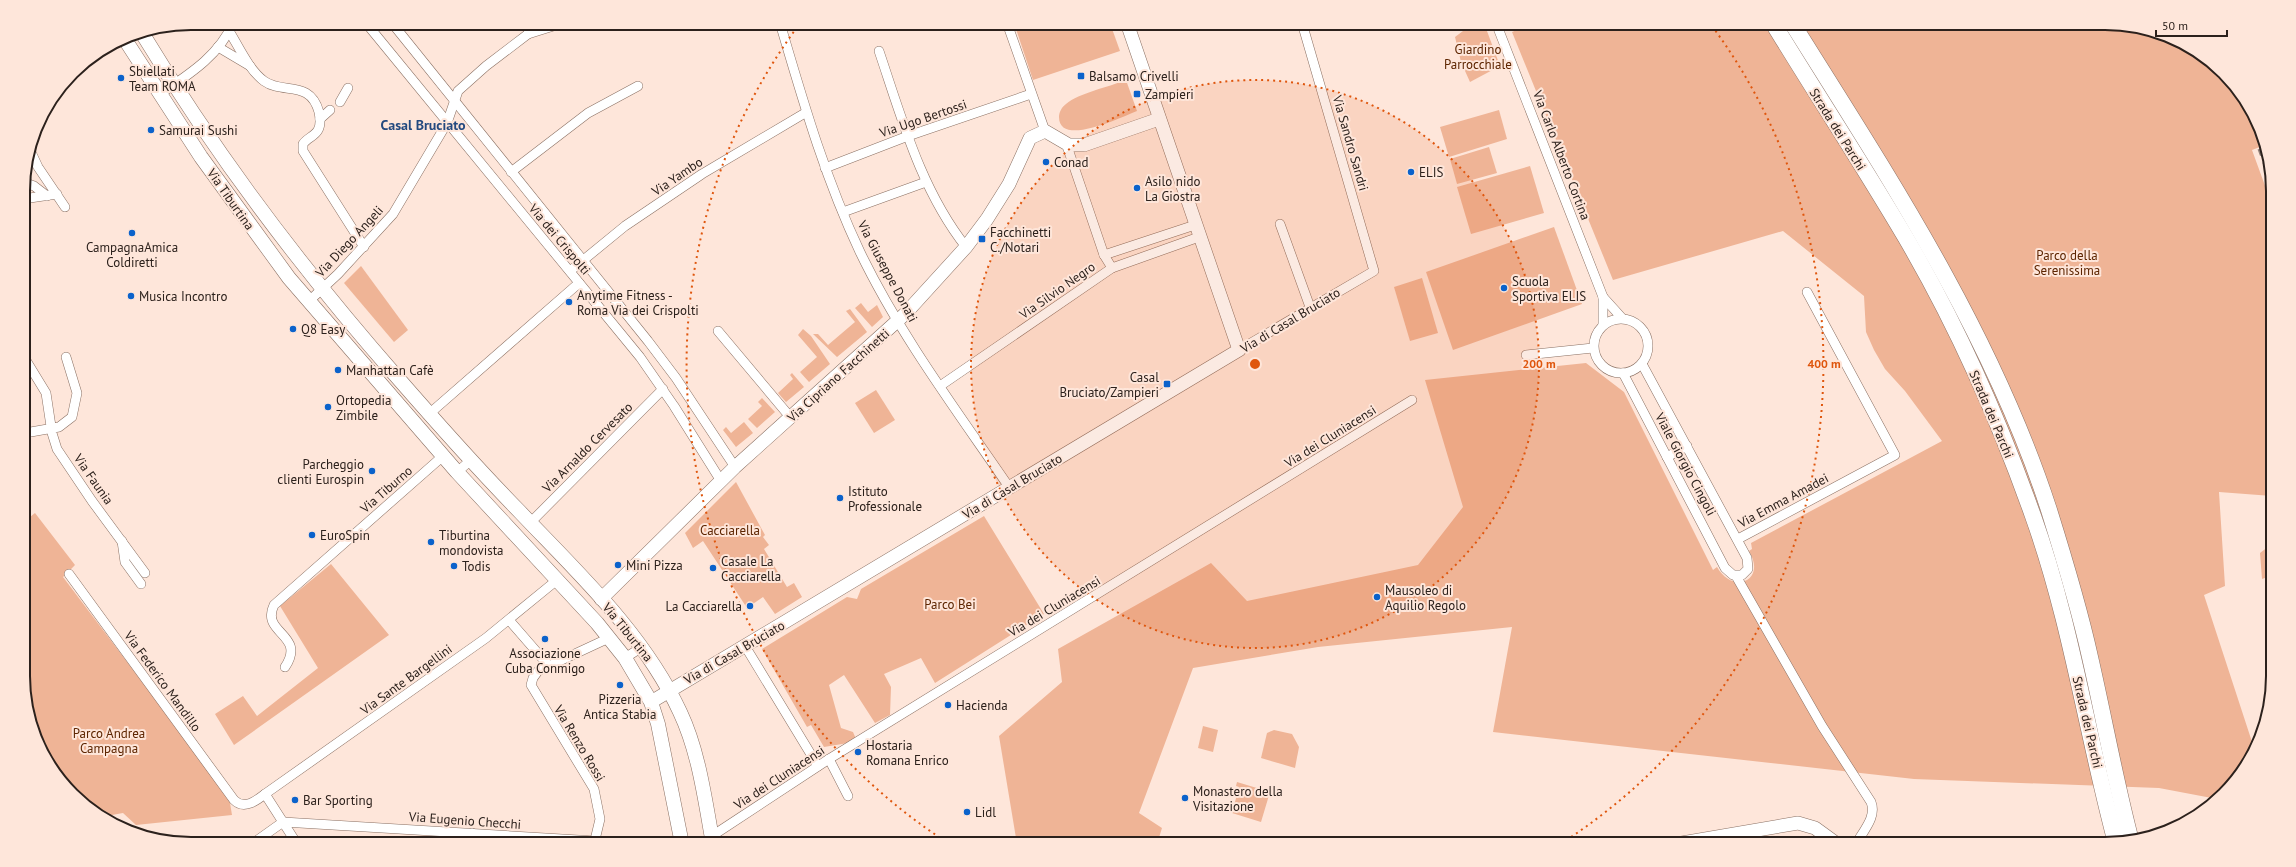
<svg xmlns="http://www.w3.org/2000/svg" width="2296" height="867" font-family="'PT Sans',sans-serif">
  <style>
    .green { fill: #efb496 }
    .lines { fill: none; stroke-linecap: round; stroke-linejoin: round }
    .street-casing { stroke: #8a7063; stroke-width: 10 }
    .secondary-casing { stroke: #8a7063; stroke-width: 14 }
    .primary-casing { stroke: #8a7063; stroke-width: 15 }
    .highway-casing { stroke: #8a7063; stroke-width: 17 }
    .street { stroke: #fff; stroke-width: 9 }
    .secondary { stroke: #fff; stroke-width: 13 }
    .primary { stroke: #fff; stroke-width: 14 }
    .highway { stroke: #fff; stroke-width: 16 }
    .rail { stroke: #918078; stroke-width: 3; stroke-dasharray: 7 7; stroke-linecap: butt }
    .ring { fill: none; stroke: #df560d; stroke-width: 2; stroke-dasharray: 2 4 }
    .poi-dot { fill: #0b62cb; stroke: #fee6da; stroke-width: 1.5 }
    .labels { text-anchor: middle; stroke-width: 4; stroke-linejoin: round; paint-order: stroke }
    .park-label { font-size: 13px; fill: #5d2501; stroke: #fee6da }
    .poi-label { font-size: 13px; fill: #2c211c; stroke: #fee6da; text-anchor: start }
    .street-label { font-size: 13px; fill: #2c211c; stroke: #fee6da }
    .neighbourhood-label { font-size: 14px; font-weight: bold; fill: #23497f; stroke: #fee6da }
    .rim { fill: none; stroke: #2c211c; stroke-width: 2 }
    .centre { fill: #df560d; stroke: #fee6da; stroke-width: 2 }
    .ring-label { font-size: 12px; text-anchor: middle; font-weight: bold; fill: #df560d; stroke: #fee6da; stroke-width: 4; stroke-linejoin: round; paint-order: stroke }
  </style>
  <rect width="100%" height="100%" fill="#fee6da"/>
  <!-- green -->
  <g class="green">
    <polygon points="1014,23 1110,23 1120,51 1033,80"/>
    <polygon points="1461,23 1484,23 1500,66 1470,82 1461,62 1455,37 1463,31"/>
    <path d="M1533,23H2105C2122,26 2143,26 2159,32C2209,49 2251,94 2265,145L2252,150L2272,205V496L2219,492L2225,586L2204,595L2254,748L2238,778L2217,799L2159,788L1914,779L1493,732L1512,627L1318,647L1193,668L1139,813L1162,828L1157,844H1017L999,736L1062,682L1058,649L1211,563L1247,601L1418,565L1463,507L1425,380L1586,363L1624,392L1713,570L1717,567C1733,595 1767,581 1749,551L1752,549L1751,543L1942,441L1905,391L1885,369L1874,350L1866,332L1864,296L1783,231L1613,280L1512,32Z"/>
    <path d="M1126,80L1137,111C1124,116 1059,148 1059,117C1059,112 1062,107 1066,104C1079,93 1109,87 1126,80Z"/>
    <polygon points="1499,110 1507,139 1449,157 1440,127"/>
    <polygon points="1489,147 1497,173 1457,184 1450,159"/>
    <polygon points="1530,166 1544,213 1471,234 1457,187"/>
    <polygon points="1554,227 1582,304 1453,350 1426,272"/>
    <polygon points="361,266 408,330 394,342 344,283"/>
    <polygon points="1422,278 1438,333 1410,341 1394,287"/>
    <polygon points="861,303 868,312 877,305 883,317 872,327 855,308"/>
    <polygon points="850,309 867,332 837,357 813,334 818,334 828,345 855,322 846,311"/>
    <polygon points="803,329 811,336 830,364 809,382 800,372 817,357 798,335"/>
    <polygon points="792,373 804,387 786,402 778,393 793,379 790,375"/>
    <polygon points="876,390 895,420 874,433 855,403"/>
    <polygon points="762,398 775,412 757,428 748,419 762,406 758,402"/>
    <polygon points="744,422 753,433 736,447 723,430 726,427 731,433"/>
    <polygon points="736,482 765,535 763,537 769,545 764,549 787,587 794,583 802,597 775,614 763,597 747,608 703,541 693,548 685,533"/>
    <polygon points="35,513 75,565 63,577 229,797 232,815 136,825 123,813 101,817 65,786 40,750 26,708 25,521"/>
    <polygon points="984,516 1044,614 935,683 921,658 884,674 891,687 890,715 875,723 844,675 829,685 841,728 853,732 856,739 848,743 824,747 811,725 807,727 762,649 847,597 857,599 861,589"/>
    <polygon points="2273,543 2273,575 2262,579 2260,553"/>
    <polygon points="331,564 389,635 234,745 215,714 243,696 257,716 318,668 280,606"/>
    <polygon points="1203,726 1218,730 1213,752 1198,748"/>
    <polygon points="1274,730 1292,734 1299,747 1295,768 1261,758 1267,733"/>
    <polygon points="1237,782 1270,792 1261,822 1232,813 1239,787 1236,786"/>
    <polygon points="1203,836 1234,844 1193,844"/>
  </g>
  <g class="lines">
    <defs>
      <g id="street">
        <polyline points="366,23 640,357 674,406 721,481"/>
        <polyline points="392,23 648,341 676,378 735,467"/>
        <path d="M780,23C803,101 825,178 860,252C900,335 957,411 1009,487"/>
        <polyline points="1007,23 1045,131"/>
        <polyline points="1496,23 1603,297 1622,318"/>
        <path d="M229,31C239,47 249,70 264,81C283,95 310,79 319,112C320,117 321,125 318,130C315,136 307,138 303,144V151L364,247"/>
        <polyline points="528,34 534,23"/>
        <polyline points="218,47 250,66"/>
        <path d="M879,51C902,119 921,190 966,247"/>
        <path d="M160,94C188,75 219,56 233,23"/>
        <polyline points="340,102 348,88"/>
        <polyline points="320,119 330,110"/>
        <polyline points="1066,143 1104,255 1112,268"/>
        <polyline points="31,152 38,167 65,207"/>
        <polyline points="825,168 908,136 1031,94"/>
        <polyline points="511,172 588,113 638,86"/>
        <polyline points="23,182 34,186 47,196"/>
        <polyline points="23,199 57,194"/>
        <polyline points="843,212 926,182"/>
        <polyline points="1280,224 1310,307"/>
        <polyline points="1104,255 1195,225"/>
        <polyline points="570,271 625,226 702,174 805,113"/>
        <polyline points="1603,297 1603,324"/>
        <polyline points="309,301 338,274 393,214 447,123 458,91 486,66 528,34 563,23"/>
        <circle cx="1621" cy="346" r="27"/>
        <polyline points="718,331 791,418"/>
        <polyline points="1239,350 1374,271 1302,23"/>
        <polyline points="1526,355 1593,348"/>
        <polyline points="24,357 46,393 52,433 57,449 92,501 145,573"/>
        <polyline points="1623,373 1725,568 1733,575 1742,575 1748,569 1747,558 1642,364"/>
        <polyline points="940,386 1112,268 1199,237"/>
        <polyline points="429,414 579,283"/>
        <polyline points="25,433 59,427 72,417 77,393 66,357"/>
        <polyline points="1667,457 1687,446"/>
        <polyline points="457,472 470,461"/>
        <polyline points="530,523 663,389"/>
        <polyline points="1738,539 1895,455 1807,292"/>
        <polyline points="122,541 125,562 141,584"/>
        <path d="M69,574L234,800C244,810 256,801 265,794L297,844"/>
        <path d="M1736,576L1822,726L1871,802C1877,817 1863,831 1856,844"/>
        <polyline points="509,620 549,666"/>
        <polyline points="745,646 818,766"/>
        <polyline points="625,658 642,647"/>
        <path d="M285,667C307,634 260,634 274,605L443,456"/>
        <polyline points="829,759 848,796"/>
        <polyline points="265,794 486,638 557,580"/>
        <polyline points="283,822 646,844"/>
        <polyline points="712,836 829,759 1412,400"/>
        <polyline points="252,844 283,822"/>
        <polyline points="470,844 472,833"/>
        <polyline points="594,844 600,819 594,789 531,685 533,678 538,671 609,638"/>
      </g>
      <g id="secondary">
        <polyline points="601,599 735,467 905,314 966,247 987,219 1009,184 1030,138 1045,131 1069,145 1084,145 1159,119"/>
        <polyline points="651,702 1239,350 1127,23"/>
        <polyline points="1676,844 1798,823 1815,828 1837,844"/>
      </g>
      <g id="primary">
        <path d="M142,33C216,155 303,270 397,377C437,423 477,468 520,512C578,573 644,634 680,712C699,752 705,800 713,844"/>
        <polyline points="124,38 201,157 289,278 457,472 597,623 625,658 651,702 658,724 682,844"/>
      </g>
      <g id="highway">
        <path d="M1773,23C1817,95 1863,165 1906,238C1957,325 1999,420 2033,516C2071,622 2087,735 2116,843"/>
        <path d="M1792,23C1890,179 1992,334 2049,510C2064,558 2079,607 2090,657C2104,718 2115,780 2131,841"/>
      </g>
    </defs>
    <!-- street casing -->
    <use href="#street" class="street-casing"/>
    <!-- secondary casing -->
    <use href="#secondary" class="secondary-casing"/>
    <!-- primary casing -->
    <use href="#primary" class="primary-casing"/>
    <!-- highway casing -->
    <use href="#highway" class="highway-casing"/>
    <!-- street -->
    <use href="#street" class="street"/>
    <!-- secondary -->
    <use href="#secondary" class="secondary"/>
    <!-- primary -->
    <use href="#primary" class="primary"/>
    <!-- highway -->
    <use href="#highway" class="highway"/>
    <!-- rail -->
    <polyline class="rail" points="2259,149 2272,184"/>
  </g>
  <!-- distance rings -->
  <circle cx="1255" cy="364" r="284" fill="#df560d" fill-opacity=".12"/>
  <g class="ring">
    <circle cx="1255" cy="364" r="284"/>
    <path d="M945 841A569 569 0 0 1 798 26M1712 26A569 569 0 0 1 1565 841"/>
  </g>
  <!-- markers -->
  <g class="poi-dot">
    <rect x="1077" y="72" width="8" height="8" rx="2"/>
    <circle cx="121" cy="78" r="4"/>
    <rect x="1133" y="90" width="8" height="8" rx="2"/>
    <circle cx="151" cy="130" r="4"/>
    <circle cx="1046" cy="162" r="4"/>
    <circle cx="1411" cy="172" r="4"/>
    <circle cx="1137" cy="188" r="4"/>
    <circle cx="132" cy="233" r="4"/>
    <rect x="978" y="235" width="8" height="8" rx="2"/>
    <circle cx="1504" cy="288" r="4"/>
    <circle cx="131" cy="296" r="4"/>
    <circle cx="569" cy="302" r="4"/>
    <circle cx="293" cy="329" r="4"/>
    <circle cx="338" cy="370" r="4"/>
    <rect x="1163" y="380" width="8" height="8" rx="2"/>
    <circle cx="328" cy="407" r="4"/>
    <circle cx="372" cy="471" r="4"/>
    <circle cx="840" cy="498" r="4"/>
    <circle cx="312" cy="535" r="4"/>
    <circle cx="431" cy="542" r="4"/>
    <circle cx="618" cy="565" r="4"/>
    <circle cx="454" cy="566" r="4"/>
    <circle cx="713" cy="568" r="4"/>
    <circle cx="1377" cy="597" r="4"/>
    <circle cx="750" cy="606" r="4"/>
    <circle cx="545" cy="639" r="4"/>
    <circle cx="620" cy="685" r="4"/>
    <circle cx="948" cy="705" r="4"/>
    <circle cx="858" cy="752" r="4"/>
    <circle cx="1185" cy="798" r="4"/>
    <circle cx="295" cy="800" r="4"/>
    <circle cx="967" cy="812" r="4"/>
  </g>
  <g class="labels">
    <!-- park labels -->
    <g class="park-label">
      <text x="1478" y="54">Giardino<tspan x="1478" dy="15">Parrocchiale</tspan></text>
      <text x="2067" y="260">Parco della<tspan x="2067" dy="15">Serenissima</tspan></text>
      <text x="730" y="535">Cacciarella</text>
      <text x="950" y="609">Parco Bei</text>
      <text x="109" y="738">Parco Andrea<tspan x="109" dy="15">Campagna</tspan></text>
    </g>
    <!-- poi labels -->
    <g class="poi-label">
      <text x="129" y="76">Sbiellati<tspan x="129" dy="15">Team ROMA</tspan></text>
      <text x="1089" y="81">Balsamo Crivelli</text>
      <text x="1145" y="99">Zampieri</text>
      <text x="159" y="135">Samurai Sushi</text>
      <text x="1054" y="167">Conad</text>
      <text x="1419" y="177">ELIS</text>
      <text x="1145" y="186">Asilo nido<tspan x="1145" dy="15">La Giostra</tspan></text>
      <text x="990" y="237">Facchinetti<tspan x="990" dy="15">C./Notari</tspan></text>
      <text x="132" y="252" text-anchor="middle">CampagnaAmica<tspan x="132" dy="15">Coldiretti</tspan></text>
      <text x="1512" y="286">Scuola<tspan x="1512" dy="15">Sportiva ELIS</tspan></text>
      <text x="577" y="300">Anytime Fitness -<tspan x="577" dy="15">Roma Via dei Crispolti</tspan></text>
      <text x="139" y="301">Musica Incontro</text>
      <text x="301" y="334">Q8 Easy</text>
      <text x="346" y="375">Manhattan Cafè</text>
      <text x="1159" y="382" text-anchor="end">Casal<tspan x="1159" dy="15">Bruciato/Zampieri</tspan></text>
      <text x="336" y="405">Ortopedia<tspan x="336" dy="15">Zimbile</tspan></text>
      <text x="364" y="469" text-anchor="end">Parcheggio<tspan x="364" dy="15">clienti Eurospin</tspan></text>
      <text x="848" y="496">Istituto<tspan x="848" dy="15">Professionale</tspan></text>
      <text x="320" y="540">EuroSpin</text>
      <text x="439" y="540">Tiburtina<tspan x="439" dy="15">mondovista</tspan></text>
      <text x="721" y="566">Casale La<tspan x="721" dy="15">Cacciarella</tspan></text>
      <text x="626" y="570">Mini Pizza</text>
      <text x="462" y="571">Todis</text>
      <text x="1385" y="595">Mausoleo di<tspan x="1385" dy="15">Aquilio Regolo</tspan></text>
      <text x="742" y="611" text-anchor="end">La Cacciarella</text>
      <text x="545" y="658" text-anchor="middle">Associazione<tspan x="545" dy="15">Cuba Conmigo</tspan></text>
      <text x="620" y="704" text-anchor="middle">Pizzeria<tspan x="620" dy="15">Antica Stabia</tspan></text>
      <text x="956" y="710">Hacienda</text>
      <text x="866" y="750">Hostaria<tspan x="866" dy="15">Romana Enrico</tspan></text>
      <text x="1193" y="796">Monastero della<tspan x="1193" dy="15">Visitazione</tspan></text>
      <text x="303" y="805">Bar Sporting</text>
      <text x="975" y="817">Lidl</text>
    </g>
    <!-- street labels -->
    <g class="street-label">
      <text transform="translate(923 118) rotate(-19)" y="5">Via Ugo Bertossi</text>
      <text transform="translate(1838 129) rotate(58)" y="5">Strada dei Parchi</text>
      <text transform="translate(1351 143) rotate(74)" y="5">Via Sandro Sandri</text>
      <text transform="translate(1562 155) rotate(69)" y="5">Via Carlo Alberto Cortina</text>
      <text transform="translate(677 176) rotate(-34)" y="5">Via Yambo</text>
      <text transform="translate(231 199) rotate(55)" y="5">Via Tiburtina</text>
      <text transform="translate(560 239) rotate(50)" y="5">Via dei Crispolti</text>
      <text transform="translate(349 241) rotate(-47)" y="5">Via Diego Angeli</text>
      <text transform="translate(888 271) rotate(62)" y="5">Via Giuseppe Donati</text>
      <text transform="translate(1057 290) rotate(-35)" y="5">Via Silvio Negro</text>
      <text transform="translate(1290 320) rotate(-31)" y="5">Via di Casal Bruciato</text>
      <text transform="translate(838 375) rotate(-42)" y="5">Via Cipriano Facchinetti</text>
      <text transform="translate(1992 414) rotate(67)" y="5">Strada dei Parchi</text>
      <text transform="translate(1330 436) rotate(-32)" y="5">Via dei Cluniacensi</text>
      <text transform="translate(587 447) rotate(-45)" y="5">Via Arnaldo Cervesato</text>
      <text transform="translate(1686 464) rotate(62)" y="5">Viale Giorgio Cingoli</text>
      <text transform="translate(94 479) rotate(55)" y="5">Via Faunia</text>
      <text transform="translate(1012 486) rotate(-31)" y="5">Via di Casal Bruciato</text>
      <text transform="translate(386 489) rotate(-41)" y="5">Via Tiburno</text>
      <text transform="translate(1783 500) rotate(-28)" y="5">Via Emma Amadei</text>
      <text transform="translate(1054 606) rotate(-31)" y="5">Via dei Cluniacensi</text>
      <text transform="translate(628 632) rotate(51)" y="5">Via Tiburtina</text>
      <text transform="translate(734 652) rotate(-30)" y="5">Via di Casal Bruciato</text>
      <text transform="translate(406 679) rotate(-36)" y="5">Via Sante Bargellini</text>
      <text transform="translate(163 681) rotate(54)" y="5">Via Federico Mandillo</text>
      <text transform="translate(2088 722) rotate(77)" y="5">Strada dei Parchi</text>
      <text transform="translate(580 743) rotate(59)" y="5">Via Renzo Rossi</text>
      <text transform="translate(779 777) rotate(-33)" y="5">Via dei Cluniacensi</text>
      <text transform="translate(465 820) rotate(4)" y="5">Via Eugenio Checchi</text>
    </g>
    <!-- neighbourhood labels -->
    <g class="neighbourhood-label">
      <text x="423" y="130">Casal Bruciato</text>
    </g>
  </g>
  <!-- crop -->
  <path d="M0 0H2296V867H0ZM191 30H2105A161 161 0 0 1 2266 191V676A161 161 0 0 1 2105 837H191A161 161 0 0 1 30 676V191A161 161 0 0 1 191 30Z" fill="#fee6da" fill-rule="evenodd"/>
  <path class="rim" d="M191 30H2105A161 161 0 0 1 2266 191V676A161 161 0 0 1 2105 837H191A161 161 0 0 1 30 676V191A161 161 0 0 1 191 30Z"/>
  <circle cx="1255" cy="364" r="6" class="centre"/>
  <g class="ring-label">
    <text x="1539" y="368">200 m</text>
    <text x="1824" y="368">400 m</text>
  </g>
  <!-- scale -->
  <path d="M2156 30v6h71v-6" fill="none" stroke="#2c211c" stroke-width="2"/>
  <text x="2162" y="30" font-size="12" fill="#2c211c" stroke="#fee6da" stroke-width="3" paint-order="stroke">50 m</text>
</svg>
